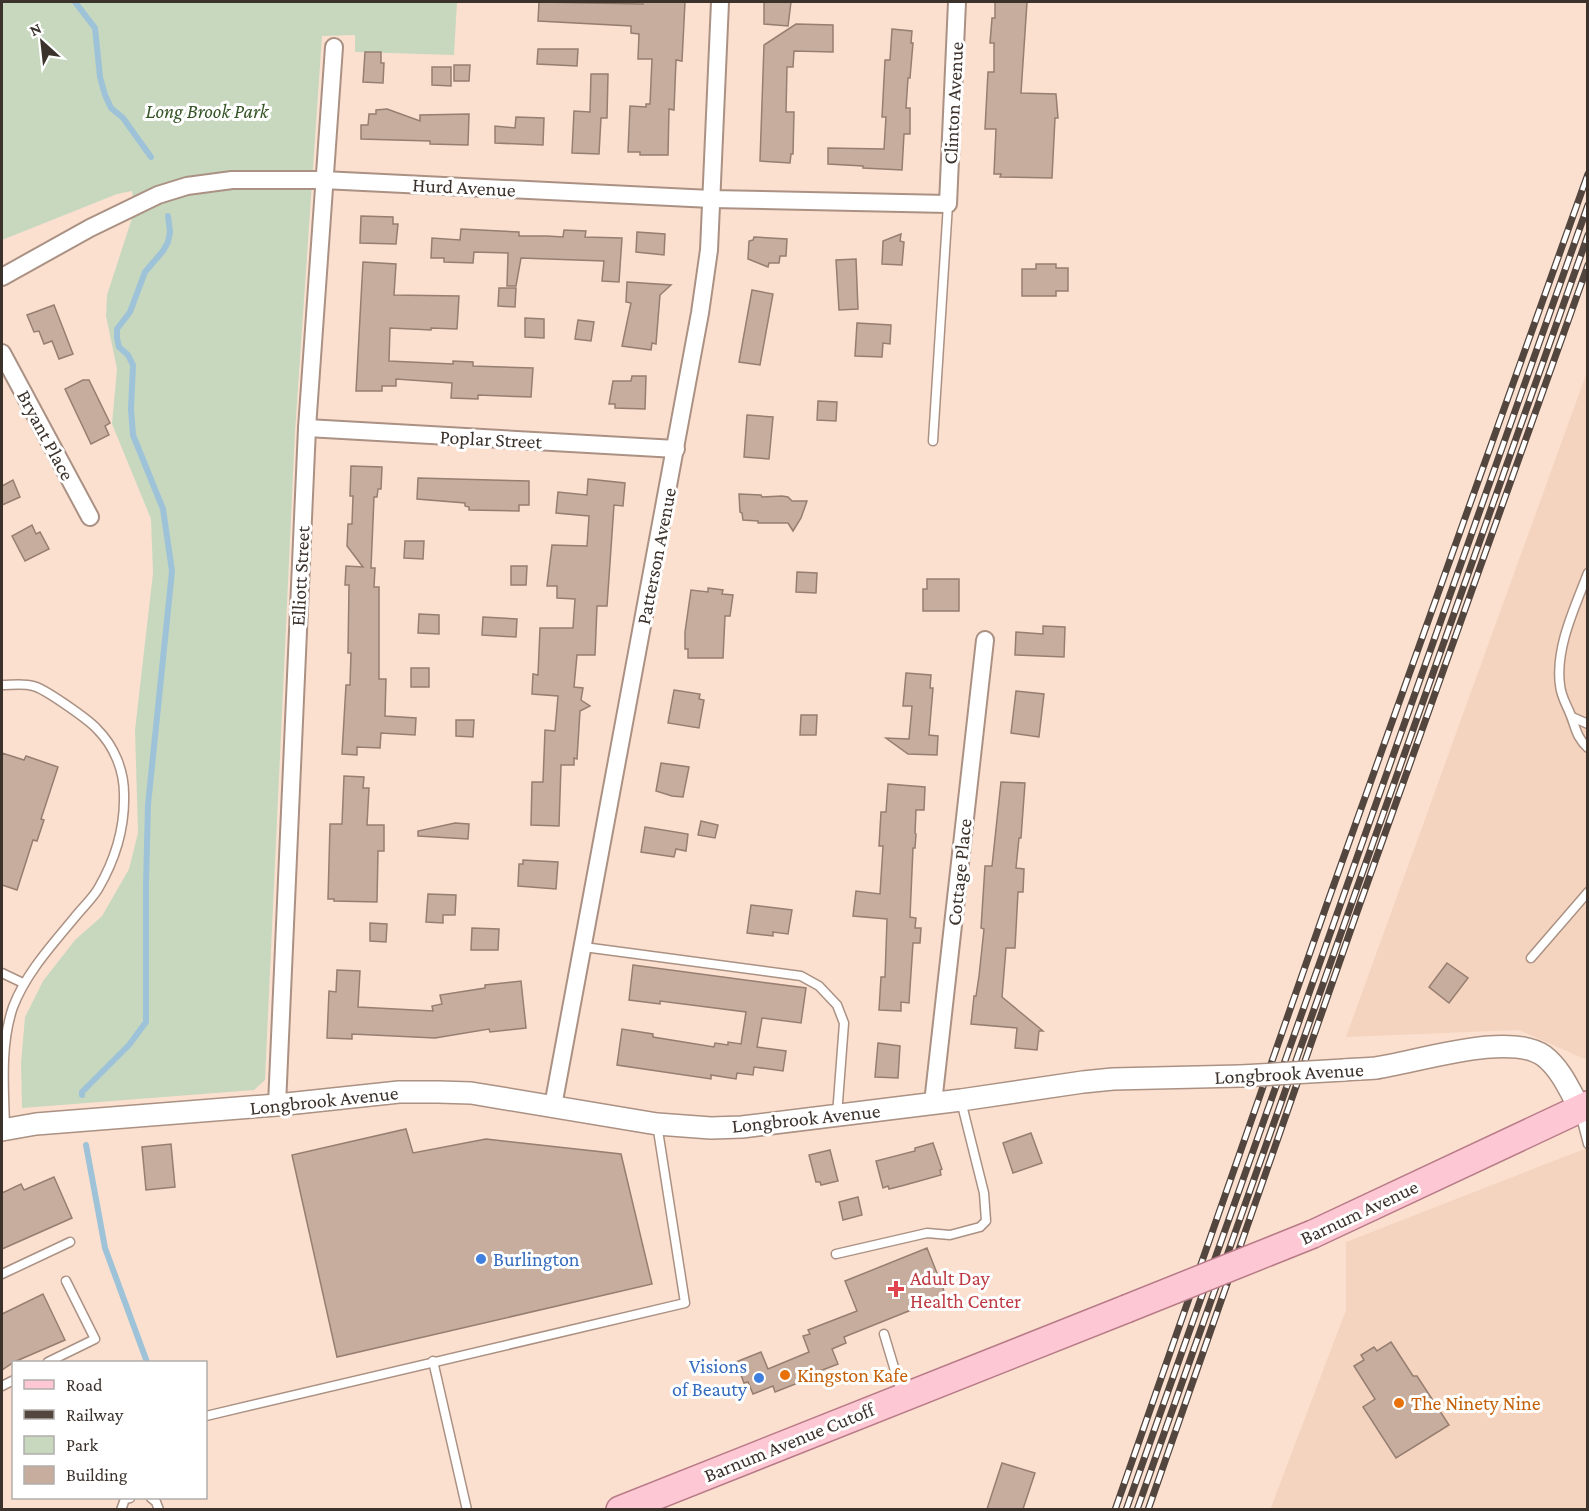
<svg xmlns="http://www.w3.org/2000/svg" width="1589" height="1511" font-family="'Crimson Pro',serif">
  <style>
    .built { fill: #f4d3bf }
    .green { fill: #c7d8bf }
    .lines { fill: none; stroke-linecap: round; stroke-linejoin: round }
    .stream { stroke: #9ec3d8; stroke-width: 6 }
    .building { fill: #c7ad9e; stroke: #967e70; stroke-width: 1.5 }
    .service-casing { stroke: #aa9183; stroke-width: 11 }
    .minor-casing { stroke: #aa9183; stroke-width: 20 }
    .tertiary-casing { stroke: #aa9183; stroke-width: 24 }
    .primary-casing { stroke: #b87b87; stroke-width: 30 }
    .service { stroke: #fff; stroke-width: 8 }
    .minor { stroke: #fff; stroke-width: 16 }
    .tertiary { stroke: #fff; stroke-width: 21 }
    .primary { stroke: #fdc7d4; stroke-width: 27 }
    .rail-casing { stroke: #52463f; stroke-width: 7 }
    .rail { stroke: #fff; stroke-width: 4.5; stroke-dasharray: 14; stroke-linecap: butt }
    .tertiary-bridge-casing { stroke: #aa9183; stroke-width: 24; stroke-linecap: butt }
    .primary-bridge-casing { stroke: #b87b87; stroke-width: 30; stroke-linecap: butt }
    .tertiary-bridge { stroke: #fff; stroke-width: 21 }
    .primary-bridge { stroke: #fdc7d4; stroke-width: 27 }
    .shop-dot { fill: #3f7fe0; stroke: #fff; stroke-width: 2 }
    .health-dot { fill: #e0444e; stroke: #fff; stroke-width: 2 }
    .food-dot { fill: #e8710a; stroke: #fff; stroke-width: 2 }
    .labels { text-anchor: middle; stroke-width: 6; stroke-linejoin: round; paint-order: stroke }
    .street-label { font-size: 20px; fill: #3c322c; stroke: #fff }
    .park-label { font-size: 20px; font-style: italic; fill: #355426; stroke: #fff }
    .shop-label { font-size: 20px; fill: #366cbe; stroke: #fff; text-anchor: start }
    .health-label { font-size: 20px; fill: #be3a42; stroke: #fff; text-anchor: start }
    .food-label { font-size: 20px; fill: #c56008; stroke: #fff; text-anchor: start }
  </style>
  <rect width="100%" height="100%" fill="#fbe0d0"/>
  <!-- built -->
  <g class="built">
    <polygon points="1587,372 1587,1060 1519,1030 1346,1037"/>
    <polygon points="1587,1148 1587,1509 1270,1510 1346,1310 1346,1242"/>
  </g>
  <!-- green -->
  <polygon class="green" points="2,2 457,2 454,55 355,52 355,35 322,36 295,432 265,1080 254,1090 22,1108 21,1063 25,1017 43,981 75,940 102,916 129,869 138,833 135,730 153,573 151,519 112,424 117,369 106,316 107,295 135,209 132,191 117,194 2,240"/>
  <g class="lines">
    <!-- stream -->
    <g class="stream">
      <polyline points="75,2 95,28 100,77 105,95 111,108 123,118 151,157"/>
      <polyline points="82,1095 82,1092 129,1045 146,1022 146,884 148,805 172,571 163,509 133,435 131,409 133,365 128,355 119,347 117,338 117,329 130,312 145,272 163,251 168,242 170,232 168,216"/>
      <polyline points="86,1145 105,1248 147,1362"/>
    </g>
  </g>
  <!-- building -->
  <g class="building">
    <polygon points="539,2 643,4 643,2 685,2 682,61 676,60 674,110 669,109 668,155 640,155 640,152 628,152 630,106 646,107 646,104 650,104 652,59 638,59 639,34 631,33 631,26 538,21"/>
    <polygon points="764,2 791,2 788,26 764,24"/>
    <polygon points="995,2 1027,2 1021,93 1056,94 1058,118 1055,118 1052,178 1000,177 1001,174 994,174 996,129 985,129 988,72 994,72 994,43 990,43 992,18 995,18"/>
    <polygon points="796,24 833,25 833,52 794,51 793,67 787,67 786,112 794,112 793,154 791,154 790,163 760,161 764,45"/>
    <polygon points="892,29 912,31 911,43 913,43 910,78 908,78 906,108 910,108 910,134 904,134 902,170 863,168 863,166 828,164 828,148 884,149 886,117 882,117 885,60 890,60"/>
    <polygon points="538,49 578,49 577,66 537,64"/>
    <polygon points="365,52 381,52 381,63 384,63 383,83 363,82"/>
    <polygon points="454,65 470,65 469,81 454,81"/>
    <polygon points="432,67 451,67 451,86 432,85"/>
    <polygon points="591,74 608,74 607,118 601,118 599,154 572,153 574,111 590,112"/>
    <polygon points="387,109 420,121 420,115 469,114 468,145 430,144 430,141 361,139 361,125 368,125 369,114 376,114 376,110"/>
    <polygon points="516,117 544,118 543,145 495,143 495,126 515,128"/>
    <polygon points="361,216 393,217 393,224 398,224 396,244 360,243"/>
    <polygon points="461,229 519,232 519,236 547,236 563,237 564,230 586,231 585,237 622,238 619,282 602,281 604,261 521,258 516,286 507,286 508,253 474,252 473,263 444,262 444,258 431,258 432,238 460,240"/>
    <polygon points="637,232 665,234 664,255 636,252"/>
    <polygon points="901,234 900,241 904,242 902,265 882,264 883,241"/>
    <polygon points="754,237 787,239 786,256 780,256 779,263 769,263 768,267 748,259 749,241 753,240"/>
    <polygon points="856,259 858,309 839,310 836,260"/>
    <polygon points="363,262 396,264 394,295 459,296 457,329 431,328 431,330 390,328 389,361 453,364 453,361 473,362 473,366 533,368 531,397 478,395 478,399 451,398 452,383 396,379 396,386 382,386 382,391 356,391"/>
    <polygon points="1036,264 1056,264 1056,268 1068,268 1068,291 1056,291 1056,296 1022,296 1022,269 1036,269"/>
    <polygon points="627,282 671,285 660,295 656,344 652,343 651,350 622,346 631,303 626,302"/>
    <polygon points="499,288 516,288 515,307 498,306"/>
    <polygon points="752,290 773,294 760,365 739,362"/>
    <polygon points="54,305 73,354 59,359 52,341 44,344 39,331 34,332 27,315"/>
    <polygon points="525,318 544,319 544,338 525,337"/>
    <polygon points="578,320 594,322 591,341 575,339"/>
    <polygon points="857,323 891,325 890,344 883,343 882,357 855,356"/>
    <polygon points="632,376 646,376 645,409 615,408 615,404 609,404 613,381 631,381"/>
    <polygon points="83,380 89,380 110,423 105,426 109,435 91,444 65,389"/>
    <polygon points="818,401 837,402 836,421 817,420"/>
    <polygon points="747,415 773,417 769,459 744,457"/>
    <polygon points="351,466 382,467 381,489 378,489 377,497 374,497 371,568 375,568 374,587 379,587 379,679 386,679 385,716 416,718 415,735 381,733 380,748 357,747 357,755 342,754 346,685 350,685 351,653 348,653 349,585 345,585 346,566 363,567 347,546 348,524 352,524 353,496 350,496"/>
    <polygon points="418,478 529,481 529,505 519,505 519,511 469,510 469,507 465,506 465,503 417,499"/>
    <polygon points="588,479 625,483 623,506 614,505 607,606 597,606 595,655 577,655 574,687 583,688 581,700 590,706 580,711 577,759 574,758 574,765 561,765 559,826 531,825 532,782 543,782 545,730 555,731 558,696 532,694 533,674 538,675 540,628 573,628 575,599 557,598 557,586 547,586 552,545 587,546 589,516 556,513 558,492 587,495"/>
    <polygon points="13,480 20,497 2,505 2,486"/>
    <polygon points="739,494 761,495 762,497 782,496 788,497 792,501 807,501 801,518 793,531 788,523 758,523 758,521 743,520 742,513 740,512"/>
    <polygon points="32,525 36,534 40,532 49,549 25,561 12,536"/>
    <polygon points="405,541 424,541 423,559 404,558"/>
    <polygon points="511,566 527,566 526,585 511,585"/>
    <polygon points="797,572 817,573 816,593 796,592"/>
    <polygon points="927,579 959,579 959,611 923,611 923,589 927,589"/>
    <polygon points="708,588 723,590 722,594 733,595 730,616 725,616 723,658 688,658 688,649 685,649 685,632 691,590 708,592"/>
    <polygon points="419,614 439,615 439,634 418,633"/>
    <polygon points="483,617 517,619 516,637 482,635"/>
    <polygon points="1043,626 1065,627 1064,657 1015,655 1016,632 1043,634"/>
    <rect x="411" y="668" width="18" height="19"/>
    <polygon points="906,673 931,675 930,688 933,688 929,735 938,736 937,755 908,754 886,738 909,739 912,706 903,706"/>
    <polygon points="674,690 700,694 699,699 704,700 699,728 668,723"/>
    <polygon points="1016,691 1044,694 1039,737 1011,733"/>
    <polygon points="801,715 817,715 816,735 800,735"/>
    <polygon points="456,720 474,720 473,737 456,736"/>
    <polygon points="2,753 24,760 26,756 58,767 41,819 44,820 37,841 33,840 17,890 2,885"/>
    <polygon points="661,763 689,767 683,797 672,796 656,791"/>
    <polygon points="344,776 364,777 363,788 369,788 367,825 384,825 384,851 378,851 377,902 334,901 334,899 328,899 330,824 342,824"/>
    <polygon points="1001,782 1025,783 1021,838 1019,838 1016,868 1024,869 1023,892 1018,892 1015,948 1006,948 1002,997 1043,1031 1039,1031 1037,1050 1015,1048 1017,1028 971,1024 974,996 976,996 979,976 984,929 981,928 985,866 992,866"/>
    <polygon points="888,784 925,787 924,810 916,810 915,833 916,834 915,848 913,848 910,917 916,918 915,928 921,928 920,943 913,943 909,1003 901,1002 901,1011 879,1010 881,977 885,977 887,919 853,916 856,891 880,894 883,846 879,846 881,812 886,812"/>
    <polygon points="701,821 718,825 715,838 698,835"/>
    <polygon points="455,823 469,824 468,839 418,836 418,831"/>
    <polygon points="645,827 688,834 686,851 676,849 674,857 641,852"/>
    <polygon points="523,860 558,862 556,889 518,886 519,864 523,864"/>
    <polygon points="428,894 456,895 455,915 443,915 443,923 426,922"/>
    <polygon points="751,905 792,910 788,934 773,932 773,936 747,933"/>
    <polygon points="370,923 387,924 386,942 370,941"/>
    <polygon points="472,928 499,929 498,950 471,950"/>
    <polygon points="1447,963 1468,978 1449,1003 1429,987"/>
    <polygon points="633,965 806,988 801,1023 762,1018 757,1047 786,1051 783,1071 754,1067 753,1075 737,1073 736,1079 711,1075 711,1079 617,1065 622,1029 653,1034 653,1037 714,1047 715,1043 728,1045 728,1042 741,1044 746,1012 660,1001 660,1004 629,1000"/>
    <polygon points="337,970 360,971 358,1007 433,1011 432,1006 442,1004 440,995 485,988 485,985 521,981 526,1028 490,1032 489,1029 435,1038 352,1034 352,1039 327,1038 329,991 336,992"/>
    <polygon points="878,1043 900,1046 898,1078 875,1077"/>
    <polygon points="406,1129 413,1153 486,1139 621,1154 652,1284 337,1357 292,1155"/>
    <polygon points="1031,1133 1042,1163 1013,1173 1003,1143"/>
    <polygon points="933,1143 942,1169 940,1170 941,1175 905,1185 889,1189 888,1186 883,1188 876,1161 915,1151 915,1148"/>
    <polygon points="171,1144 175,1187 146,1190 142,1147"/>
    <polygon points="830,1150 838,1181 821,1185 820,1182 816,1182 809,1155"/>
    <polygon points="54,1177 72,1218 2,1249 2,1193 21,1184 24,1190"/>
    <polygon points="858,1197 862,1215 843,1220 839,1202"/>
    <polygon points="927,1248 946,1296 844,1337 846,1343 832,1349 838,1364 807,1376 808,1379 775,1392 773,1386 753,1394 748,1382 744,1383 736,1362 761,1352 768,1369 809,1352 803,1336 810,1334 808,1330 857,1311 845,1281"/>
    <polygon points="43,1294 65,1340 14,1362 2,1370 2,1314"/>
    <polygon points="1391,1342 1413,1376 1417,1376 1449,1425 1396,1458 1363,1407 1375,1399 1354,1366 1364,1360 1361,1355 1374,1347 1377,1351"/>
    <polygon points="1002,1463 1035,1473 1023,1509 987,1509"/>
  </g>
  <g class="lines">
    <defs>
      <g id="service">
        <polyline points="933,441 948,204"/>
        <path d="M1588,573C1575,607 1555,648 1560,685C1561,697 1567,705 1571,716C1576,729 1577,738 1588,748"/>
        <path d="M2,685C11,685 24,683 33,686C44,688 89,720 97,729C114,746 124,770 124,794C125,828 115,860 98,889C92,899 82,908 75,917C52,945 26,973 13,1007C0,1045 4,1088 5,1128"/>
        <polyline points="1572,717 1588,724"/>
        <polyline points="584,947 801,976 819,986 837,1005 844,1023 837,1115"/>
        <polyline points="1531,958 1588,892"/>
        <polyline points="2,973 23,983"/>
        <polyline points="1580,1113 1588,1144"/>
        <polyline points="836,1254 927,1233 950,1235 980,1227 986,1221 984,1193 961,1101"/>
        <polyline points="2,1274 70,1242"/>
        <polyline points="884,1334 902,1394"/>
        <polyline points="433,1361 467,1510"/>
        <polyline points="48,1362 95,1339 66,1281"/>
        <polyline points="2,1386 14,1380"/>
        <polyline points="206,1416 685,1303 657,1124"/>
        <polyline points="151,1498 156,1502 159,1510"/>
        <polyline points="121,1510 125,1499 130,1498"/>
      </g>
      <g id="minor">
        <polyline points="2,277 90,228 158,195 187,186 232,180 323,180 711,199 948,204 957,2"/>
        <polyline points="2,353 90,517"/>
        <polyline points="307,428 676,449"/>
        <polyline points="933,1103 985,640"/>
        <polyline points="277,1105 307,428 334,47"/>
        <polyline points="553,1106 700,313 709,250 720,2"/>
      </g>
      <g id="tertiary">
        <path d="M1344,1070C1354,1069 1365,1069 1376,1068C1418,1062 1509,1031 1544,1056C1561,1069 1570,1091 1580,1109"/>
        <polyline points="2,1130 36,1124 277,1105 399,1092 438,1092 471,1093 657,1124 711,1128 742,1127 961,1100 1083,1082 1113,1079 1241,1076"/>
      </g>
      <g id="primary">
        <polyline points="1313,1234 1588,1105"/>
        <polyline points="620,1510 1126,1309"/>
      </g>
    </defs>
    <!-- service casing -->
    <use href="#service" class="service-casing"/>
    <!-- minor casing -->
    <use href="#minor" class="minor-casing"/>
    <!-- tertiary casing -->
    <use href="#tertiary" class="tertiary-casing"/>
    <!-- primary casing -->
    <use href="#primary" class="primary-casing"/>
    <!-- service -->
    <use href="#service" class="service"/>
    <!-- minor -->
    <use href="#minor" class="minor"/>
    <!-- tertiary -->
    <use href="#tertiary" class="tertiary"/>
    <!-- primary -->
    <use href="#primary" class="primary"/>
    <defs>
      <g id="rail">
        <polyline points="1115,1510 1328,901 1588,174"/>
        <polyline points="1126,1510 1588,205"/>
        <polyline points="1137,1510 1588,235"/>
        <polyline points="1148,1510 1357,912 1588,265"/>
      </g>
    </defs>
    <!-- rail casing -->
    <use href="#rail" class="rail-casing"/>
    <!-- rail -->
    <use href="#rail" class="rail"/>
    <defs>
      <polyline id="tertiary-bridge" points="1241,1076 1344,1070"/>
      <polyline id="primary-bridge" points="1126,1309 1313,1234"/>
    </defs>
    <!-- tertiary-bridge casing -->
    <use href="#tertiary-bridge" class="tertiary-bridge-casing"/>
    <!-- primary-bridge casing -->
    <use href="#primary-bridge" class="primary-bridge-casing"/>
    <!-- tertiary-bridge -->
    <use href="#tertiary-bridge" class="tertiary-bridge"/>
    <!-- primary-bridge -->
    <use href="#primary-bridge" class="primary-bridge"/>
  </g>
  <!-- markers -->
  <g class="shop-dot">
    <circle cx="481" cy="1259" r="6"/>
    <circle cx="759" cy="1378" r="6"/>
  </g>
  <path class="health-dot" d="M893 1280h6v6h6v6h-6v6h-6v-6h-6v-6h6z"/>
  <g class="food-dot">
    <circle cx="785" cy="1375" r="6"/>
    <circle cx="1399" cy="1403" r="6"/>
  </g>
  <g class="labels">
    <!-- street labels -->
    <g class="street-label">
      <text transform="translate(953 103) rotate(-87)" y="7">Clinton Avenue</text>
      <text transform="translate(464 187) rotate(3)" y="7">Hurd Avenue</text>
      <text transform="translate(46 435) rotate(62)" y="7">Bryant Place</text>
      <text transform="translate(491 439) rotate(3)" y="7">Poplar Street</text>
      <text transform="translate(656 556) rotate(-79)" y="7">Patterson Avenue</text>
      <text transform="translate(300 576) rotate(-87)" y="7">Elliott Street</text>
      <text transform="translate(959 872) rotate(-84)" y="7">Cottage Place</text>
      <text transform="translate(1289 1073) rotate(-3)" y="7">Longbrook Avenue</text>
      <text transform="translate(324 1100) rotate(-6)" y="7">Longbrook Avenue</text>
      <text transform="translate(806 1118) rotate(-6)" y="7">Longbrook Avenue</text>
      <text transform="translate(1359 1212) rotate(-25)" y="7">Barnum Avenue</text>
      <text transform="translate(789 1442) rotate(-22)" y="7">Barnum Avenue Cutoff</text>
    </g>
    <!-- park labels -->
    <g class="park-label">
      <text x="207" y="118">Long Brook Park</text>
    </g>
    <!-- shop labels -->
    <g class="shop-label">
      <text x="493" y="1266">Burlington</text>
      <text x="747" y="1373" text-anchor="end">Visions<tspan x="747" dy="23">of Beauty</tspan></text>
    </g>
    <!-- health labels -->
    <g class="health-label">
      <text x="910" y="1285">Adult Day<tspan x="910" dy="23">Health Center</tspan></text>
    </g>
    <!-- food labels -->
    <g class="food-label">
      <text x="797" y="1382">Kingston Kafe</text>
      <text x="1411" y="1410">The Ninety Nine</text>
    </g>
  </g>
  <!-- border -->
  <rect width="1589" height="1511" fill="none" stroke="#3c322c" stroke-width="6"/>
  <!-- legend -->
  <rect x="12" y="1361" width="195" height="138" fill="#ffffff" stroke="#b1adab" stroke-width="1.5"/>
  <rect x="24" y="1380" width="30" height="9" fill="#fdc7d4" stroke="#b1adab" stroke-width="1.5"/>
  <text x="66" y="1391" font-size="18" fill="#3c322c">Road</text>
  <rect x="24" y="1410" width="30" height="9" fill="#52463f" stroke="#b1adab" stroke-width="1.5"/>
  <text x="66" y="1421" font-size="18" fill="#3c322c">Railway</text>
  <rect x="24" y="1436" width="30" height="18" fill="#c7d8bf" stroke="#b1adab" stroke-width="1.5"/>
  <text x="66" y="1451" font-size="18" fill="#3c322c">Park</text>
  <rect x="24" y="1466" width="30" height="18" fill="#c7ad9e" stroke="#b1adab" stroke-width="1.5"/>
  <text x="66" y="1481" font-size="18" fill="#3c322c">Building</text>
  <!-- north arrow -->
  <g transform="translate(42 42) rotate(333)" stroke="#ffffff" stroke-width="4.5" paint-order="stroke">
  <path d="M0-4.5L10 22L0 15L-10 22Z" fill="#3c322c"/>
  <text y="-9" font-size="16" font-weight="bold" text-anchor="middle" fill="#3c322c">N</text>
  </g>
</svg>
